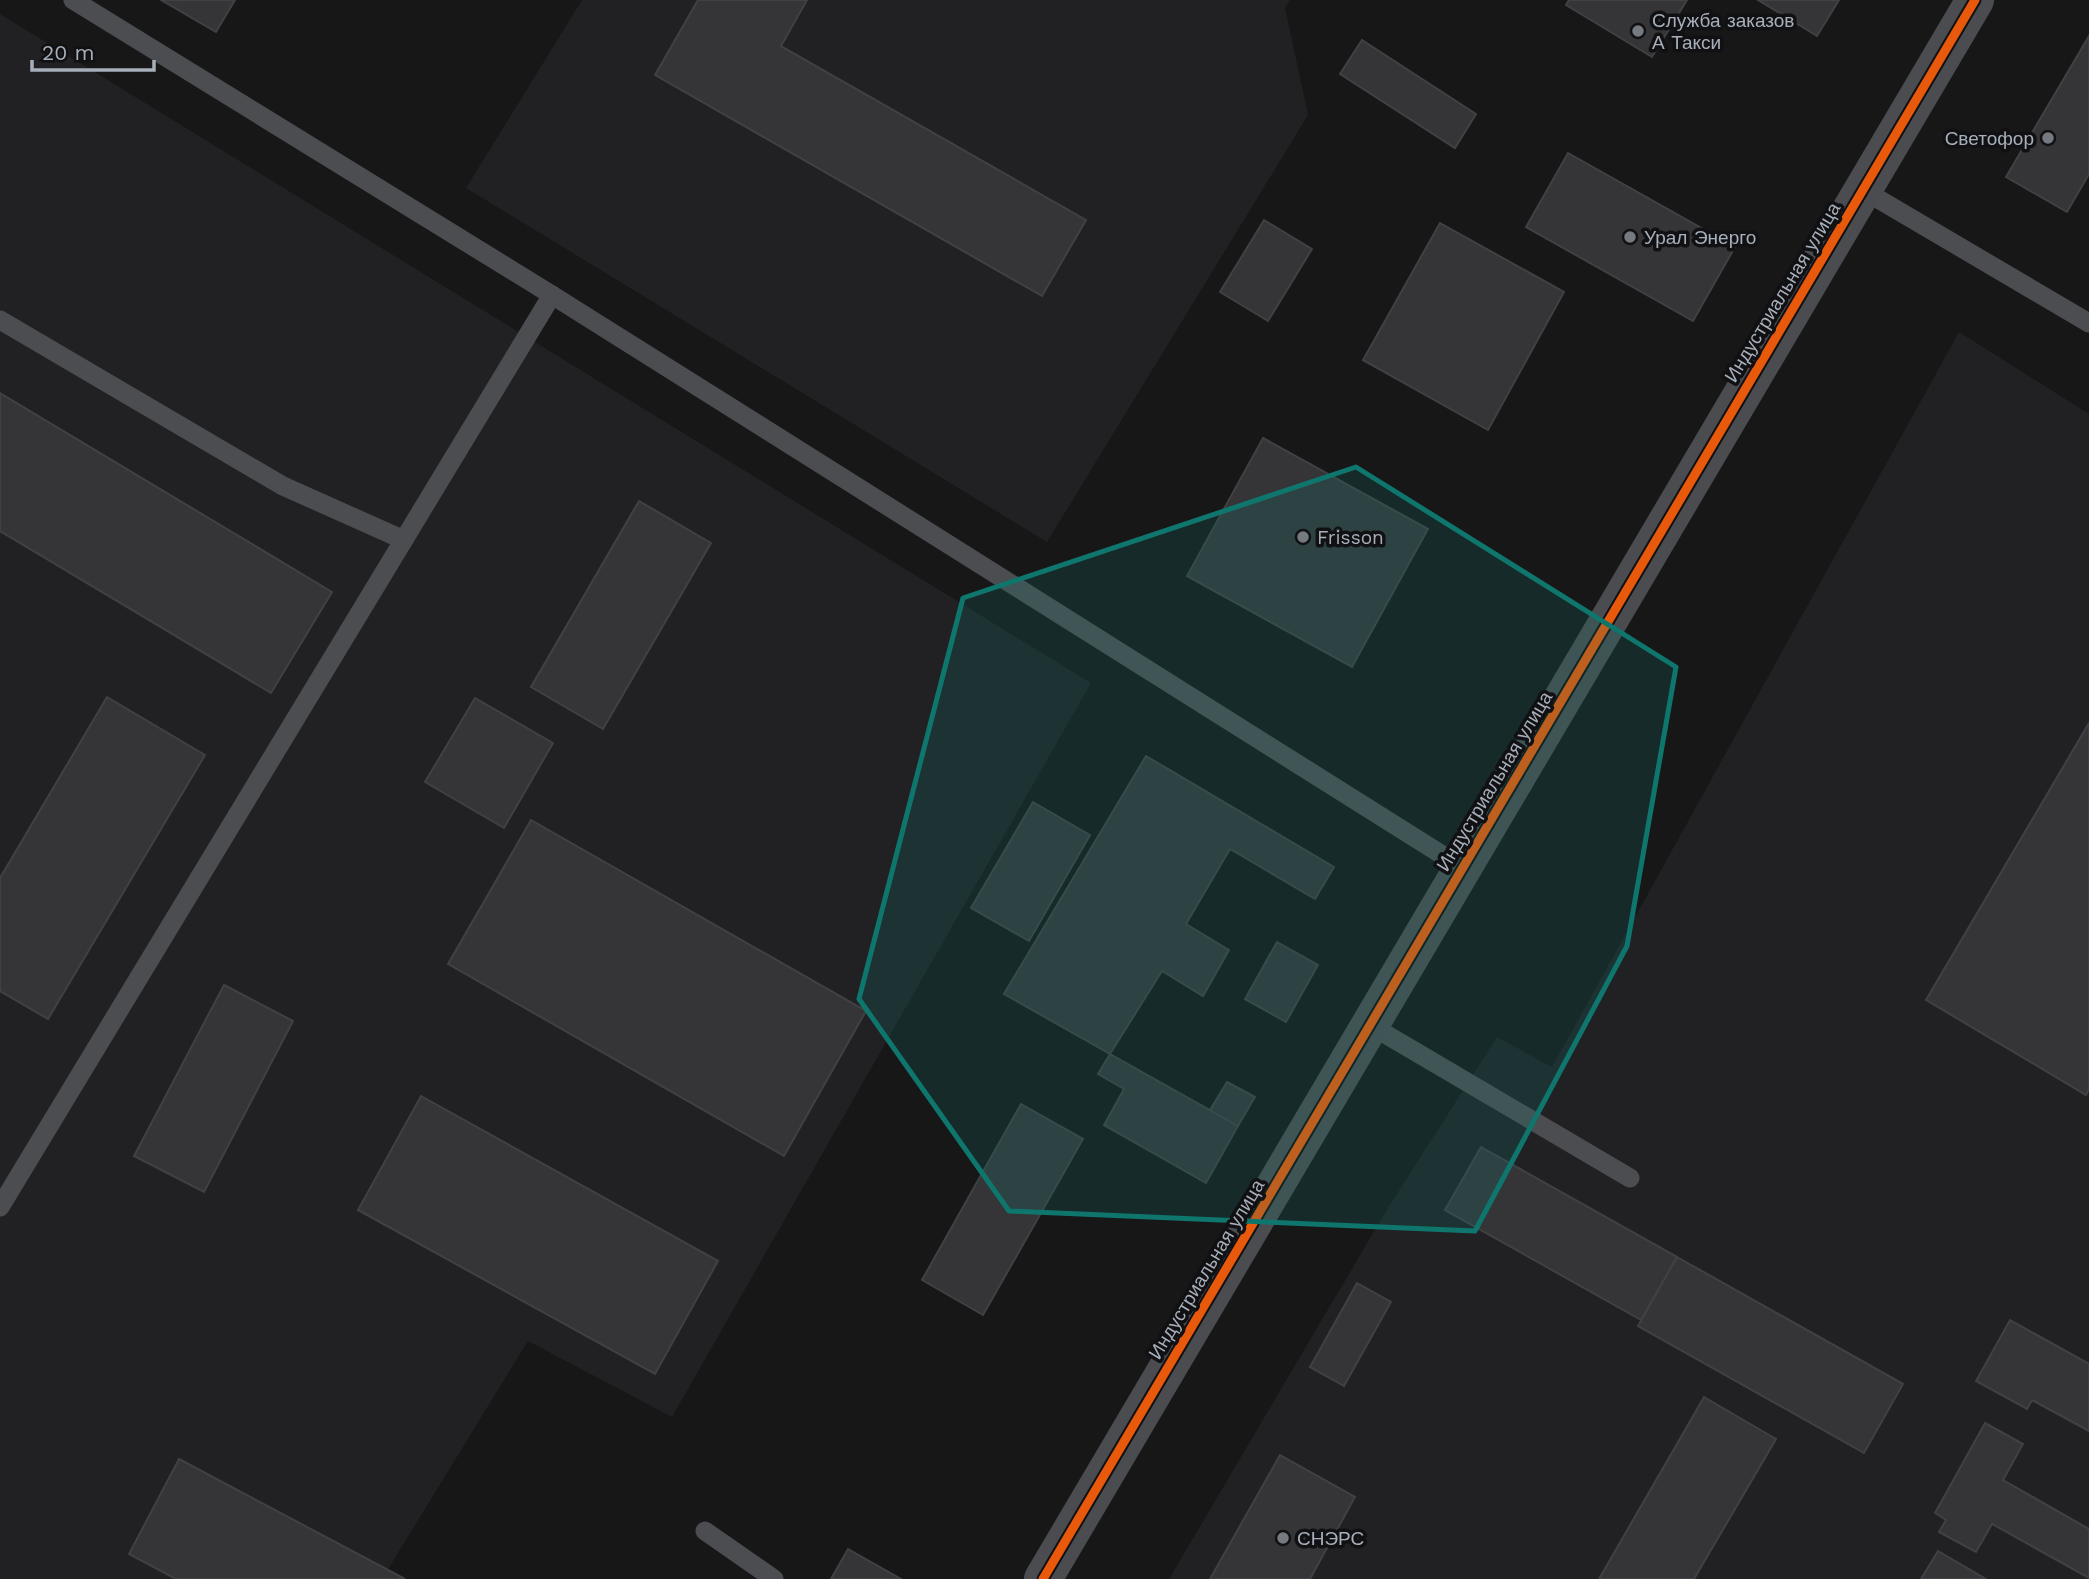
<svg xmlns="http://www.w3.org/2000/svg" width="2089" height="1579" font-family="'Work Sans',sans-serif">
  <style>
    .built { fill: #212124 }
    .building { fill: #353537; stroke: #404144; stroke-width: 2 }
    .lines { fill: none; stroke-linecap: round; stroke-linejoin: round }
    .lane { stroke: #4b4d51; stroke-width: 19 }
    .secondary { stroke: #4a4c4f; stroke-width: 38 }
    .cycleway-casing { stroke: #111114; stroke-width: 13 }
    .cycleway { stroke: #e8590c; stroke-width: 9 }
    .marked { fill: #0f766e; fill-opacity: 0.2; stroke: #0f766e; stroke-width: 5; stroke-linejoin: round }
    .poi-dot { fill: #757a81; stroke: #111114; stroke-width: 2.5 }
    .labels { text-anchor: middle; stroke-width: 7; stroke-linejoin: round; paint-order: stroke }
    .poi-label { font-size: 19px; fill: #a7afba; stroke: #111114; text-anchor: start }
    .street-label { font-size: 19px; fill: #a7afba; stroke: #111114 }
  </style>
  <rect width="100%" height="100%" fill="#171718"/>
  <!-- built -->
  <g class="built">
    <polygon points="582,0 1290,0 1285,8 1308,115 1047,542 466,188"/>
    <polygon points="0,14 1091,683 672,1417 528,1341 382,1579 0,1579"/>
    <polygon points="1959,332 2089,414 2089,1579 1169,1579 1386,1211 1497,1037 1552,1067"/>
  </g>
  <!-- building -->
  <g class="building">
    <polygon points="161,0 235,0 216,32"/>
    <polygon points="698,0 807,0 781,46 1086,220 1042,296 655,75"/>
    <polygon points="1569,0 1687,0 1652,57 1566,5"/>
    <polygon points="1758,0 1839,0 1817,36"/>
    <polygon points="2089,36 2089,174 2067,212 2006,177"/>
    <polygon points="1362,40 1476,114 1455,148 1340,74"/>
    <polygon points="1568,153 1735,247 1693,321 1526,227"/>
    <polygon points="1264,220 1312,249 1268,321 1220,292"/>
    <polygon points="1440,223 1564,292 1488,430 1363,360"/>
    <polygon points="0,393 332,592 271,693 0,531"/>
    <polygon points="1263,438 1428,529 1352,667 1187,576"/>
    <polygon points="639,501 711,543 603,729 531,687"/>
    <polygon points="107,697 205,755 48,1019 0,991 0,878"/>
    <polygon points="475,698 553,743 504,828 425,782"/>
    <polygon points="2089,723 2089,1089 2086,1095 1926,1000"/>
    <polygon points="1146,756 1334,867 1315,899 1230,849 1186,924 1229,950 1203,996 1162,971 1110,1054 1004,994"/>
    <polygon points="1033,802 1090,835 1029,941 971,908"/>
    <polygon points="531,820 866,1011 784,1156 448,964"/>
    <polygon points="1277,942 1318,965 1286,1022 1245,999"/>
    <polygon points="224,985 293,1021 204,1192 134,1156"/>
    <polygon points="1110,1054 1238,1126 1206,1183 1104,1125 1124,1089 1098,1074"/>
    <polygon points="1227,1082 1255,1097 1238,1126 1210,1110"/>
    <polygon points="421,1096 718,1261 655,1374 358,1210"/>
    <polygon points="1021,1104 1083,1139 983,1315 922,1280"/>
    <polygon points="1481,1147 1677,1257 1641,1320 1445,1210"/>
    <polygon points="1677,1257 1903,1384 1864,1453 1638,1326"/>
    <polygon points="1357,1283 1391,1302 1344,1386 1310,1367"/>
    <polygon points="2010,1320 2089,1364 2089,1431 2032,1400 2027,1409 1976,1381"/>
    <polygon points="1704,1397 1776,1439 1694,1579 1599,1579"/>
    <polygon points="1985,1423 2023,1444 2003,1480 2089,1529 2089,1578 1992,1524 1976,1552 1939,1532 1946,1520 1935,1513"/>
    <polygon points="1280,1455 1355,1497 1310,1579 1210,1579"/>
    <polygon points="179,1459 405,1579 176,1579 129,1554"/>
    <polygon points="848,1549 901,1579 831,1579"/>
    <polygon points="1938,1551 1986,1579 1921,1579"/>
  </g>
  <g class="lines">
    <!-- lane -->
    <g class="lane">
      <polyline points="73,0 552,295 1463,868"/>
      <polyline points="1863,190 2089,323"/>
      <polyline points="0,320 283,486 404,540"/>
      <polyline points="1370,1025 1630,1178"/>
      <polyline points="0,1207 552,295"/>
      <polyline points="705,1531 774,1579"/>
    </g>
    <!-- secondary -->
    <polyline class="secondary" points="1043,1579 1975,0"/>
    <defs>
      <polyline id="cycleway" points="1043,1579 1975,0"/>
    </defs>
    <!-- cycleway casing -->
    <use href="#cycleway" class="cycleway-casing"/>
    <!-- cycleway -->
    <use href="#cycleway" class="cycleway"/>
  </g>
  <!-- marked area -->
  <path class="marked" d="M1356,467L1676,667L1627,946L1475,1231L1009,1211L859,999L963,598Z"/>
  <!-- markers -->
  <g class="poi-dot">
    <circle cx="1638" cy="31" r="7"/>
    <circle cx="2048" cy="138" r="7"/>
    <circle cx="1630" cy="237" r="7"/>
    <circle cx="1303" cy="537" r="7"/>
    <circle cx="1283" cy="1538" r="7"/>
  </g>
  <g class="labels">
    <!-- poi labels -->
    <g class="poi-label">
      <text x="1652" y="27">Служба заказов<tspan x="1652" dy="22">А Такси</tspan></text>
      <text x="2034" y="145" text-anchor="end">Светофор</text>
      <text x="1644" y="244">Урал Энерго</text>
      <text x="1317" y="544">Frisson</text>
      <text x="1297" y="1545">СНЭРС</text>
    </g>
    <!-- street labels -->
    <g class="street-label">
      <text transform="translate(1782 292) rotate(-59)" y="7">Индустриальная улица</text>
      <text transform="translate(1494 781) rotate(-59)" y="7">Индустриальная улица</text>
      <text transform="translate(1206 1269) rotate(-59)" y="7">Индустриальная улица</text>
    </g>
  </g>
  <!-- scale -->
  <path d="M32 60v10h122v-10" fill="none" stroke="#a7afba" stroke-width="3.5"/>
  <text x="42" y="60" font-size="21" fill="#a7afba" stroke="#111114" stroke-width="5" paint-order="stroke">20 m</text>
</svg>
